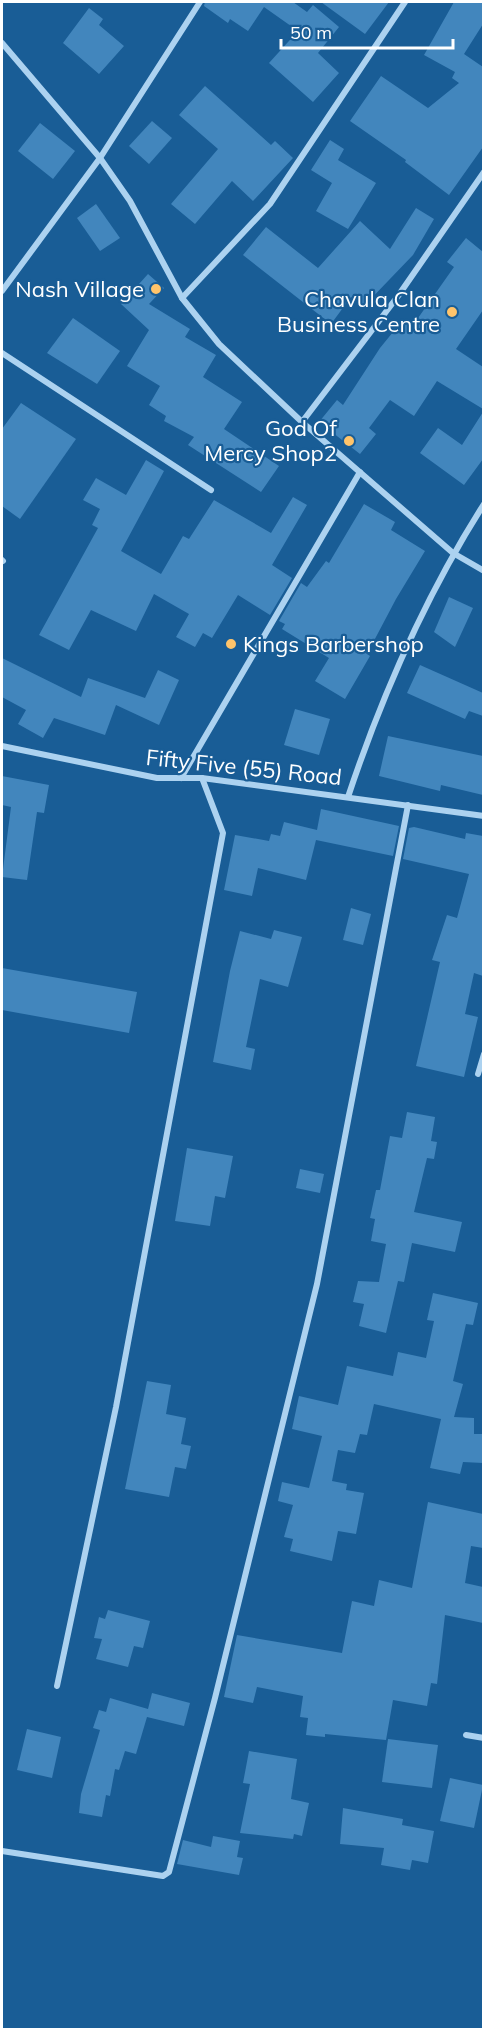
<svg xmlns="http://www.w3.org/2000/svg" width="485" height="2031" font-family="Mulish,sans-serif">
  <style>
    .building { fill: #4286bd }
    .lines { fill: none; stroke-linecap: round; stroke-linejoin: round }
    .street { stroke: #acd2f0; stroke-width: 6 }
    .poi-dot { fill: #ffc46b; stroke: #195d96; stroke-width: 2 }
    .labels { text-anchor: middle; stroke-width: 4.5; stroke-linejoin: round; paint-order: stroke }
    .poi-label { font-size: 22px; fill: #fff; stroke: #195d96; text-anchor: end }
    .street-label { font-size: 22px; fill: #fff; stroke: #195d96 }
  </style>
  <rect width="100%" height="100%" fill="#195d96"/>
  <!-- building -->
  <g class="building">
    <polygon points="205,2 293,2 307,12 313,5 339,27 318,53 339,73 313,102 269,63 298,31 264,7 248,31 230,19 228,23 204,6"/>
    <polygon points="321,2 389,2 365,34"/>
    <polygon points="454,2 483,2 483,24 464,54 483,67 483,147 449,195 405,162 406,160 350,121 381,76 428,108 459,83 452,78 455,72 424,55"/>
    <polygon points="89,8 103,19 99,25 124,46 99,74 63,43"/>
    <polygon points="205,86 271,145 275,141 293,158 253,201 232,181 195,224 171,204 218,149 179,115"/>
    <polygon points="152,121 172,138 149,164 129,146"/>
    <polygon points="40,123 75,151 53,179 18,151"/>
    <polygon points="330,140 344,149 338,160 376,183 348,229 316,211 332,183 311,170"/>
    <polygon points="96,204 120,238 100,251 77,218"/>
    <polygon points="416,208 434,219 413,255 364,306 351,297 331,324 243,255 266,227 318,268 360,221 390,249"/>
    <polygon points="466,238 483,252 483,310 456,349 483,367 483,409 437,381 414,416 390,400 369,428 376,434 360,454 319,422 337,400 343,405 380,348 402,321 411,328 454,267 447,262"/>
    <polygon points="148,274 164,288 149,304 190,329 185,337 216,355 203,377 242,402 224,429 279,466 261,492 188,445 194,437 164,421 166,416 149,405 160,386 127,366 149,330 121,304"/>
    <polygon points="73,318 120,351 97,384 47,353"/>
    <polygon points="21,403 76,439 20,519 2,506 2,429"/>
    <polygon points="483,412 483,459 464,485 420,453 438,428 462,445"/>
    <polygon points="146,460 164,471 121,551 161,574 183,536 189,539 214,500 271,533 293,497 307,505 272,565 292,578 270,615 238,595 212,638 203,633 195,647 176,637 189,614 154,594 136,631 91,610 69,650 39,635 98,528 92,525 100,509 83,500 96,478 126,495"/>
    <polygon points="364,504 395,522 391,530 425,551 396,599 367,654 370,656 345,699 315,681 329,658 282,629 285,624 279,621 301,583 307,587 326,561 329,563"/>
    <polygon points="449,597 473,608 455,647 434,632"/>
    <polygon points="2,658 81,697 88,678 145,698 158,670 179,680 159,725 116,705 105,735 54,718 43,738 18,724 26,710 2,697"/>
    <polygon points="420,665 483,693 483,716 469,711 465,719 407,693"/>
    <polygon points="295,709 330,719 319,755 284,745"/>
    <polygon points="388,736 483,756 483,795 441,785 440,791 379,776"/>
    <polygon points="2,776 49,785 44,813 37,812 27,880 2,877 11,807 2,805"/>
    <polygon points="321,809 399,826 393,856 316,840 306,880 258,868 252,896 224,890 235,835 269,841 271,834 280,836 284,822 317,830"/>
    <polygon points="414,827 465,839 466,833 483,836 483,976 474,973 465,1014 478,1017 464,1077 416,1066 440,962 432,960 447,915 457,918 469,874 403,859 409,828"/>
    <polygon points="351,908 371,914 363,945 343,940"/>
    <polygon points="274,930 302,937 288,987 260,979 246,1047 255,1049 251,1070 213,1062 230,971 240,931 271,939"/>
    <polygon points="2,968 137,992 129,1033 2,1010"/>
    <polygon points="407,1112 435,1117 431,1141 437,1142 434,1159 427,1158 414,1212 462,1222 455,1252 412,1243 404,1282 398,1281 386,1333 359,1326 364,1304 353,1302 358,1281 379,1282 386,1244 371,1241 375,1219 370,1218 376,1190 380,1190 390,1136 402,1138"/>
    <polygon points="187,1148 233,1156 225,1198 215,1196 210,1226 175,1221"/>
    <polygon points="300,1169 324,1174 320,1193 296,1188"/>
    <polygon points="433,1293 478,1303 473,1325 466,1324 453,1381 463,1384 454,1417 474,1418 474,1434 483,1434 483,1463 463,1462 460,1474 430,1468 441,1419 374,1404 367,1435 360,1434 355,1453 338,1450 332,1481 347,1484 346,1490 364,1493 356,1534 338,1531 332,1561 290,1551 293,1539 284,1537 293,1505 278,1501 282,1482 309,1488 322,1436 292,1429 299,1396 338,1405 347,1366 393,1376 398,1352 426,1358 434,1321 427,1320"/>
    <polygon points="147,1381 171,1385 166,1414 186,1418 181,1444 191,1446 186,1469 175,1467 169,1497 125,1489"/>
    <polygon points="428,1502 483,1514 483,1548 471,1546 465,1583 483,1587 483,1623 445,1615 437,1684 431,1683 427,1706 393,1700 386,1740 325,1734 325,1737 306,1735 308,1718 300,1717 303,1696 257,1687 253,1703 224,1697 237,1635 342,1653 352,1601 374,1606 379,1580 412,1588"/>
    <polygon points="108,1610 150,1621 143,1648 134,1646 128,1667 96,1659 102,1639 94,1638 99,1617 105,1619"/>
    <polygon points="152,1693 190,1703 184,1726 147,1717 136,1754 125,1751 119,1770 115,1769 110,1796 106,1795 102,1817 79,1813 81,1794 100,1730 93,1728 99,1710 106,1712 110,1698 148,1709"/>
    <polygon points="27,1729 61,1737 52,1778 17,1770"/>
    <polygon points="388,1739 438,1745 432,1788 382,1782"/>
    <polygon points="249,1751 297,1759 291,1799 309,1803 302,1836 294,1834 293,1839 240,1833 250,1784 243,1783"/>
    <polygon points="450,1778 483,1785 474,1828 440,1821"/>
    <polygon points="343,1808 403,1819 402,1825 434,1831 428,1863 412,1860 410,1870 381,1865 384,1848 340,1844"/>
    <polygon points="213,1836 240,1841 237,1857 243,1858 239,1875 177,1864 183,1840 211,1847"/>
  </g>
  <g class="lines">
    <!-- street -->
    <g class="street">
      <polyline points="2,43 100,158 130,201 182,298 219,344 302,422 453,553 484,571"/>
      <polyline points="2,291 100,158 200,2"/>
      <polyline points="182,298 270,204 405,2"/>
      <polyline points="2,353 211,490"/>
      <polyline points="302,422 398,296 484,172"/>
      <polyline points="2,560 3,561"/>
      <polyline points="2,746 157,778 202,778 484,816"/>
      <polyline points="181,778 360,472"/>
      <path d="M348,797C382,695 426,595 484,504"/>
      <polyline points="478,1074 484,1054"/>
      <polyline points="57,1686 116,1407 223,833 202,778"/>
      <polyline points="466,1735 484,1738"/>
      <polyline points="2,1851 163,1876 169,1872 215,1698 317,1284 408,805"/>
    </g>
  </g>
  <!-- markers -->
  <g class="poi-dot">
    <circle cx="156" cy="289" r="6"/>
    <circle cx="452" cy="312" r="6"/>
    <circle cx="349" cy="441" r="6"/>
    <circle cx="231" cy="644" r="6"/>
  </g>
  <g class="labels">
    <!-- poi labels -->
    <g class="poi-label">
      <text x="144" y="297">Nash Village</text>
      <text x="440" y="307">Chavula Clan<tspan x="440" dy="25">Business Centre</tspan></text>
      <text x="337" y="436">God Of<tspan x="337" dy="25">Mercy Shop2</tspan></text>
      <text x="243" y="652" text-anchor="start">Kings Barbershop</text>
    </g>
    <!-- street labels -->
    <g class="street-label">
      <text transform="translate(244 767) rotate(6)" y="8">Fifty Five (55) Road</text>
    </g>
  </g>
  <!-- border -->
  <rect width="485" height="2031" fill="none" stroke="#ffffff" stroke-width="6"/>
  <!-- scale -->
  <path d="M281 39v9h172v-9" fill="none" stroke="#ffffff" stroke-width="3"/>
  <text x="290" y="39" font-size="18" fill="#ffffff" stroke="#195d96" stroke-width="4.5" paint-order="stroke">50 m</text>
</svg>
